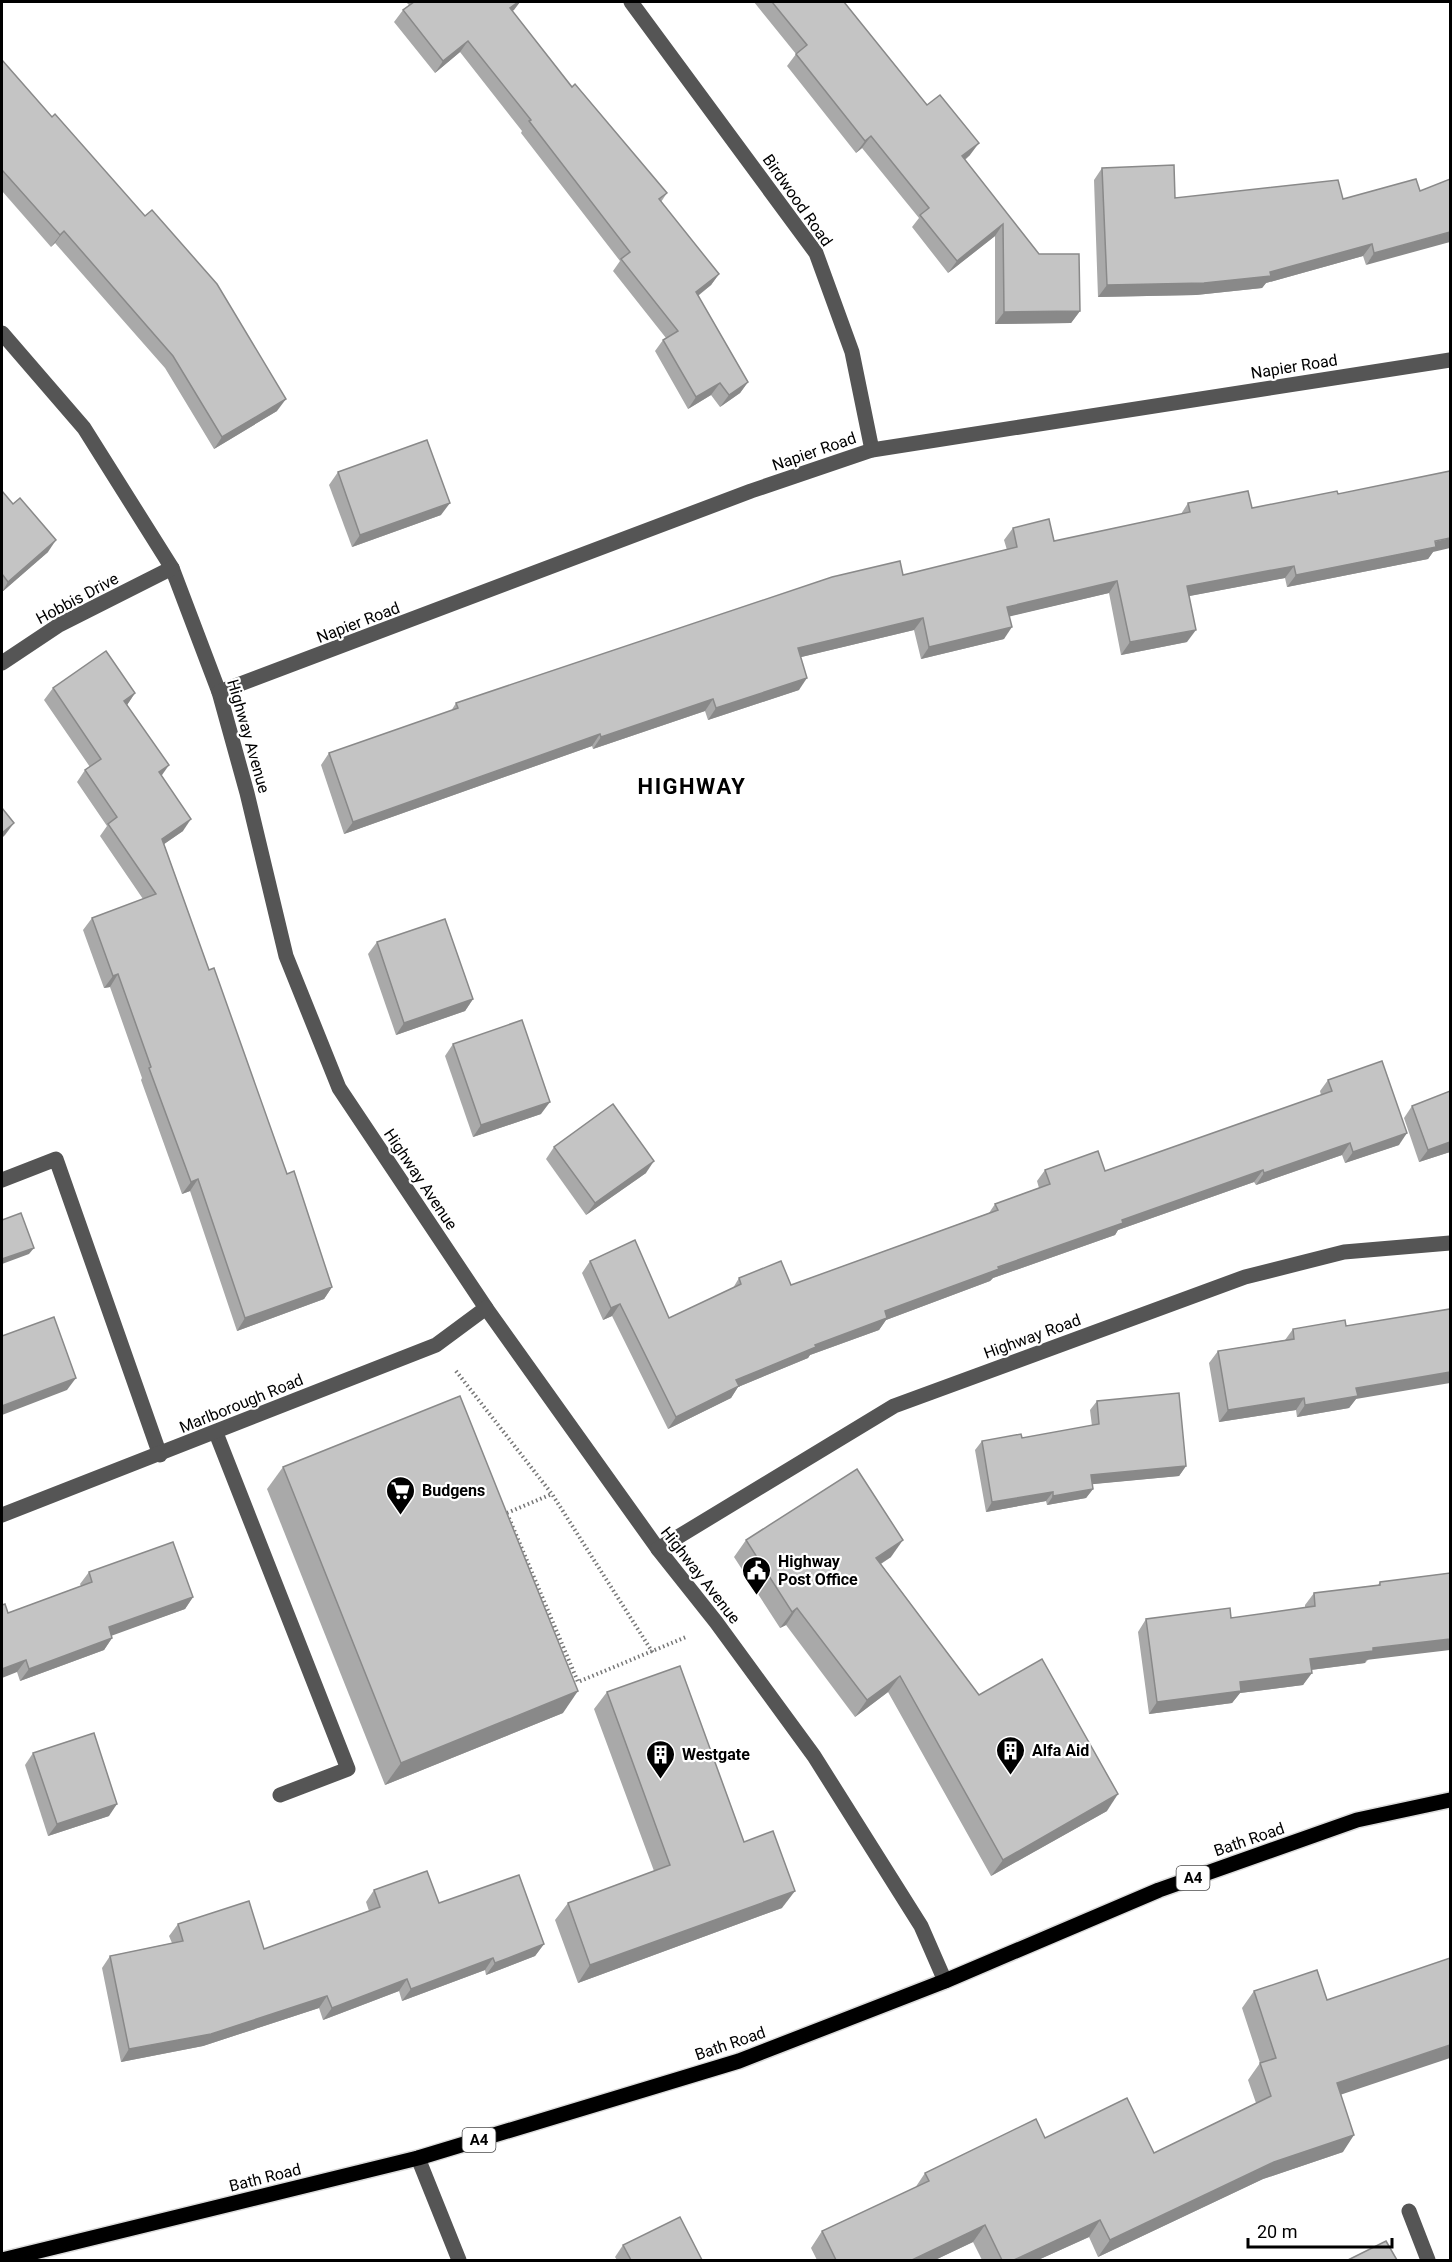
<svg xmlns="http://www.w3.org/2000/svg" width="1452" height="2262" font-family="Roboto,sans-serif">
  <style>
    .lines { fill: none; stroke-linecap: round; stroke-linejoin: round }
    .major-casing { stroke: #dbdbdb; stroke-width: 18 }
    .path { stroke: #777; stroke-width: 4; stroke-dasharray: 1.5 3; stroke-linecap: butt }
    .minor { stroke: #555; stroke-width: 15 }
    .major { stroke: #000; stroke-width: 15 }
    .wall { fill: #a9a9a9 }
    .shaded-wall { fill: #898989 }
    .building { fill: #c4c4c4; stroke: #898989; stroke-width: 1.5 }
    .labels { text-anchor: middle; stroke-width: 4.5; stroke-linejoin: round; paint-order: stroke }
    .shield { fill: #fff; stroke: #4c4c4c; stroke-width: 1.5 }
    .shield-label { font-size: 15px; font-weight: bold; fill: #000 }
    .street-label { font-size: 16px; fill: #000; stroke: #fff }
    .poi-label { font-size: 16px; font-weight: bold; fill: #000; stroke: #fff; text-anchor: start }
    .district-label { font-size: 22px; font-weight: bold; letter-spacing: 1.5px; fill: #000; stroke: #fff }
  </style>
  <rect width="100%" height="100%" fill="#fff"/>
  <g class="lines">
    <defs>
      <polyline id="major" points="2,2260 418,2158 739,2061 945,1981 1159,1890 1357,1820 1450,1800"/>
    </defs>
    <!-- major casing -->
    <use href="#major" class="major-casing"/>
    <!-- path -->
    <g class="path">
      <polyline points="456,1371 552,1494 653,1653"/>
      <polyline points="507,1513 552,1494"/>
      <polyline points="509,1518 578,1682 686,1637"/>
    </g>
    <!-- minor -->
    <g class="minor">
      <polyline points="631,2 816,253 852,352 872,450"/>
      <polyline points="2,333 84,428 172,568 219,692 247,793 286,956 339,1088 486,1308 658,1549 716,1622 814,1756 921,1926 945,1981"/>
      <polyline points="2,663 59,625 172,568"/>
      <polyline points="219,692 751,491 872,450 1450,360"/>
      <polyline points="2,1180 56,1159 160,1455"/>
      <polyline points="216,1433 348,1769 280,1795"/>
      <polyline points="2,1515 436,1345 486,1308"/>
      <polyline points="658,1549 894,1406 1245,1277 1344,1252 1450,1243"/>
      <polyline points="418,2158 459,2260"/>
      <polyline points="1409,2211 1428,2260"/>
    </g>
    <!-- major -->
    <use href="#major" class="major"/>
  </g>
  <!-- wall -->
  <g class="wall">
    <polygon points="406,2 520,2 512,11 572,87 667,193 661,202 719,274 711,285 698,296 748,382 740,393 720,407 711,395 688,409 655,351 663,340 666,338 613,271 620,261 521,133 522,131 460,52 435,73 394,22 403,10 409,5"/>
    <polygon points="754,2 844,2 927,105 970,155 965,160 1080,311 1071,323 995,324 995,236 948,273 912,227 919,218 862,148 856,153 787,66 796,54"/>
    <polygon points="2,60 277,411 214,449 165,368 55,243 51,247 2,191"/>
    <polygon points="1102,168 1175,198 1343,199 1420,191 1366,265 1363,256 1266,283 1262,288 1196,295 1098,297 1094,180"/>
    <polygon points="338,472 441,515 352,547 329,485"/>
    <polygon points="2,491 48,552 2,592"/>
    <polygon points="1338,494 1433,552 1428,559 1287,587 1285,578 1189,596 1187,642 1121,655 1109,593 1009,616 1004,639 921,659 914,630 801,657 799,690 708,720 705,711 593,749 592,746 344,834 321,765 329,753 451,711 456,703 903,575 1007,550 1004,540 1013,528 1054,541 1181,514 1188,503 1252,508"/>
    <polygon points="53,688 135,693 127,705 161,776 183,831 164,844 209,970 287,1174 332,1287 324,1299 237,1331 190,1191 182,1194 141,1080 142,1078 110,987 104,988 83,930 92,918 143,899 100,836 107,826 77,782 85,770 90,767 44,700"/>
    <polygon points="377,942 473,999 465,1011 396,1035 368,954"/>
    <polygon points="453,1044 541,1114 473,1137 445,1056"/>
    <polygon points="1328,1080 1399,1145 1345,1163 1342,1155 1256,1185 1254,1182 1118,1230 1115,1235 993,1278 990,1281 886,1320 879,1330 810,1355 808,1358 738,1387 731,1398 668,1429 612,1316 603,1320 582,1273 590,1261 669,1318 733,1288 739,1278 791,1285 989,1213 995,1204 1039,1188 1037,1181 1045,1170 1105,1171 1321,1095 1320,1091"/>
    <polygon points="1412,1106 1450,1152 1419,1162 1404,1118"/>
    <polygon points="554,1147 646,1173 586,1215 546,1159"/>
    <polygon points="1293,1329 1356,1399 1349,1408 1297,1417 1296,1410 1219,1422 1209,1363 1218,1351 1285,1340"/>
    <polygon points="1097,1401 1186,1466 1179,1476 1092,1484 1093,1489 1086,1498 1047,1505 1046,1501 986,1512 975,1450 982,1441 1022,1438 1092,1426 1090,1410"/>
    <polygon points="283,1467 563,1713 385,1785 267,1489"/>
    <polygon points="746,1540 891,1557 881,1564 979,1695 1107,1811 991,1876 888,1692 855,1717 786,1625 780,1628 734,1557"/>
    <polygon points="89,1572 193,1597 185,1609 111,1635 112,1638 104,1650 20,1681 17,1672 8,1613 81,1586 80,1584"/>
    <polygon points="1450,1573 1365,1663 1311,1670 1303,1685 1240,1693 1232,1703 1149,1714 1138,1632 1146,1619 1231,1618 1305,1608 1305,1605 1314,1593 1378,1585 1380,1582"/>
    <polygon points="607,1692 744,1842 782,1908 578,1983 555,1920 568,1903 654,1871 594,1709"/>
    <polygon points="33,1753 109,1816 48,1836 25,1765"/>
    <polygon points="374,1890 439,1903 544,1944 535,1956 486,1975 485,1970 402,2001 399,1991 323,2020 319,2008 203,2046 121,2062 102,1968 110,1956 172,1943 169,1936 178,1924 264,1949 369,1911 366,1902"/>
    <polygon points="1254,1991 1341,2095 1343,2152 1263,2179 1098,2257 1089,2237 1038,2260 982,2260 973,2242 935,2260 817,2260 811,2248 822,2231 915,2188 925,2173 1045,2138 1154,2153 1256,2103 1248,2080 1260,2063 1242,2008"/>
    <polygon points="623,2245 702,2260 617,2260 615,2257"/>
  </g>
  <!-- shaded-wall -->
  <g class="shaded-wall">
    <polygon points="518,2 520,2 514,10 501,20 510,8"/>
    <polygon points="468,41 460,52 435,73 443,61"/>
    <polygon points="871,136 862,148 856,153 865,141"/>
    <polygon points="979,143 970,155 954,168 962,156"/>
    <polygon points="1003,224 995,236 948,273 957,261"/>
    <polygon points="64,231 55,243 51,247 60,235"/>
    <polygon points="1450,232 1450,242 1366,265 1374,253"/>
    <polygon points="1372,244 1363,256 1266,283 1262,288 1196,295 1098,297 1107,285 1270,272"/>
    <polygon points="719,274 711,285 687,304 696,292"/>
    <polygon points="1080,311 1071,323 995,324 1004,312"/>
    <polygon points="748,382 740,393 720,407 729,395"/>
    <polygon points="720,383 711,395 688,409 696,397"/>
    <polygon points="286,399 277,411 214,449 222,437"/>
    <polygon points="450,503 441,515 352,547 360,535"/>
    <polygon points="1450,538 1450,548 1433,552 1428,559 1287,587 1296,575"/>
    <polygon points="56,540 48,552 2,592 8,582"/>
    <polygon points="1294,566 1285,578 1179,598 1187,586"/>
    <polygon points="1117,581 1109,593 999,619 1007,607"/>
    <polygon points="923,618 914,630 789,660 798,648"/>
    <polygon points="1012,627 1004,639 921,659 929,647"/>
    <polygon points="1196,630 1187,642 1121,655 1130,642"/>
    <polygon points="807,678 799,690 708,720 716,708"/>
    <polygon points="135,693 127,705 124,701"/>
    <polygon points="713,699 705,711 593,749 601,737"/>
    <polygon points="600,734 592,746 344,834 353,822"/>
    <polygon points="169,765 160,778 159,772"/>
    <polygon points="191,819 183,831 154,851 162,839"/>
    <polygon points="14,823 5,835 2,838 2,833"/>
    <polygon points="118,974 110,987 104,988 113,976"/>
    <polygon points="473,999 465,1011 396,1035 404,1023"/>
    <polygon points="550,1102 541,1114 473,1137 481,1125"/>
    <polygon points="1407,1133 1399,1145 1345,1163 1353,1152"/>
    <polygon points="1450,1142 1450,1152 1419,1162 1428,1150"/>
    <polygon points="1350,1143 1342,1155 1256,1185 1264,1173"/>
    <polygon points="654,1161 646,1173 586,1215 595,1203"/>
    <polygon points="1263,1170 1254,1182 1118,1230 1115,1235 993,1278 990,1281 886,1320 879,1330 810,1355 808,1358 738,1387 731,1398 668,1429 676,1417 736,1380 815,1345 885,1311 1122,1220"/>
    <polygon points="198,1179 190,1191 182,1194 191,1182"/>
    <polygon points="34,1248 29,1254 2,1264 2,1259"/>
    <polygon points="332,1287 324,1299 237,1331 245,1318"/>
    <polygon points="620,1304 612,1316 603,1320 611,1308"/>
    <polygon points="1450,1372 1450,1383 1356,1399 1349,1408 1297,1417 1305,1405 1356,1388"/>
    <polygon points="76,1378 67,1390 2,1415 2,1406"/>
    <polygon points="1304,1398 1296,1410 1219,1422 1228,1410"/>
    <polygon points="1186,1466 1179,1476 1084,1485 1091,1475"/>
    <polygon points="1093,1489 1086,1498 1047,1505 1053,1496"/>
    <polygon points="1053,1492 1046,1501 986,1512 992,1502"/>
    <polygon points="903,1540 891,1557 864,1574 876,1558"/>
    <polygon points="193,1597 185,1609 100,1640 109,1627"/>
    <polygon points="797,1608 786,1625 780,1628 792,1612"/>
    <polygon points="112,1638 104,1650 20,1681 29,1669"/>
    <polygon points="1450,1639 1450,1650 1366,1660 1365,1663 1302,1671 1310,1659 1373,1648"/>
    <polygon points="26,1660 17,1672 2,1678 2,1669"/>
    <polygon points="1312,1673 1303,1685 1240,1693 1232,1703 1149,1714 1157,1702 1240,1682"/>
    <polygon points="900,1676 888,1692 855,1717 867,1700"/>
    <polygon points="578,1691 563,1713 385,1785 401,1763"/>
    <polygon points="1118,1794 1107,1811 991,1876 1003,1860"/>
    <polygon points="117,1804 109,1816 48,1836 57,1824"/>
    <polygon points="795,1891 782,1908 578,1983 590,1965"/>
    <polygon points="544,1944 535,1956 486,1975 495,1963"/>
    <polygon points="493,1958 485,1970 402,2001 411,1989"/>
    <polygon points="407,1979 399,1991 323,2020 332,2008"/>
    <polygon points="327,1996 319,2008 203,2046 121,2062 129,2049"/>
    <polygon points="1450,2045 1450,2058 1325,2100 1337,2083"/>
    <polygon points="1354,2135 1343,2152 1263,2179 1098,2257 1110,2240 1274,2162"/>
    <polygon points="1100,2220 1089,2237 1038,2260 1014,2260"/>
    <polygon points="985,2225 973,2242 935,2260 912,2260"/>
  </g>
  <!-- building -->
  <g class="building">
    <polygon points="414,2 518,2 510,8 572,87 575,84 667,193 659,199 719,274 696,292 748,382 729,395 720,383 696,397 663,340 678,331 621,259 630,252 529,121 531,120 468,41 443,61 403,10"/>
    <polygon points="772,2 844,2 927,105 940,95 979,143 962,156 1039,254 1079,254 1080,311 1004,312 1003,224 957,261 920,215 929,208 871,136 865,141 796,54 807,45"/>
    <polygon points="2,60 52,117 55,114 145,216 152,210 217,284 286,399 222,437 173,356 64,231 60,235 2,170"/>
    <polygon points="1174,165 1175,198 1338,180 1343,199 1416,179 1420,191 1450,179 1450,232 1374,253 1372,244 1270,272 1271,276 1204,283 1107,285 1102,168"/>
    <polygon points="427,440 450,503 360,535 338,472"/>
    <polygon points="1450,471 1450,538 1435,541 1436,547 1296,575 1294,566 1187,586 1196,630 1130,642 1117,581 1007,607 1012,627 929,647 923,618 798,648 807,678 716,708 713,699 601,737 600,734 353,822 329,753 458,708 456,703 832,577 900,561 903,575 1017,547 1013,528 1049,519 1054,541 1190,512 1188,503 1248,491 1252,508 1337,491 1338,494"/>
    <polygon points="2,491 13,504 20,498 56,540 8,582 2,574"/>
    <polygon points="106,651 135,693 124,701 169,765 159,772 191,819 162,839 209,970 214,968 287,1174 294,1171 332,1287 245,1318 198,1179 191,1182 149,1068 151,1067 118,974 113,976 92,918 156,894 108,824 117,817 85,770 101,759 53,688"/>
    <polygon points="2,808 14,823 2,833"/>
    <polygon points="445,919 473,999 404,1023 377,942"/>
    <polygon points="522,1020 550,1102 481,1125 453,1044"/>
    <polygon points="1382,1061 1407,1133 1353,1152 1350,1143 1264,1173 1263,1170 1122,1220 1123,1223 998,1267 999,1269 885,1311 887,1318 815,1345 816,1347 736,1380 739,1386 676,1417 620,1304 611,1308 590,1261 635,1240 669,1318 741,1284 739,1278 781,1261 791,1285 998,1210 995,1204 1050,1184 1045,1170 1098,1151 1105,1171 1332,1091 1328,1080"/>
    <polygon points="1450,1091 1450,1142 1428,1150 1412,1106"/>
    <polygon points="613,1104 654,1161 595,1203 554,1147"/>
    <polygon points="21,1213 34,1248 2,1259 2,1220"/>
    <polygon points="1450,1309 1450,1372 1356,1388 1358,1396 1305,1405 1304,1398 1228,1410 1218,1351 1294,1339 1293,1329 1345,1320 1346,1326"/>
    <polygon points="54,1317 76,1378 2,1406 2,1336"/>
    <polygon points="1179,1393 1186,1466 1091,1475 1093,1489 1053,1496 1053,1492 992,1502 982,1441 1021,1434 1022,1438 1099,1424 1097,1401"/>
    <polygon points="460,1396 578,1691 401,1763 283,1467"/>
    <polygon points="857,1469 903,1540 876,1558 979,1695 1042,1659 1118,1794 1003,1860 900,1676 867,1700 797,1608 792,1612 746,1540"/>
    <polygon points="173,1542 193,1597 109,1627 112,1638 29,1669 26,1660 2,1669 2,1605 5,1604 8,1613 92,1582 89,1572"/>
    <polygon points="1450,1573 1450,1639 1373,1648 1373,1651 1310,1659 1312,1673 1240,1682 1241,1691 1157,1702 1146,1619 1230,1608 1231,1618 1315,1606 1314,1593 1380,1585 1380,1582"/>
    <polygon points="680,1666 744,1842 773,1831 795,1891 590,1965 568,1903 670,1865 607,1692"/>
    <polygon points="94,1733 117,1804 57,1824 33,1753"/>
    <polygon points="427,1871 439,1903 519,1875 544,1944 495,1963 493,1958 411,1989 407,1979 332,2008 327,1996 211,2034 129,2049 110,1956 183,1941 178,1924 249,1901 264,1949 380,1907 374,1890"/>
    <polygon points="1450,1958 1450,2045 1337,2083 1354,2135 1274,2162 1110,2240 1100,2220 1014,2260 1002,2260 985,2225 912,2260 836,2260 822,2231 929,2181 925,2173 1036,2119 1045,2138 1127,2098 1154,2153 1271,2096 1260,2063 1276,2058 1254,1991 1317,1970 1327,2000"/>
    <polygon points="680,2217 702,2260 631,2260 623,2245"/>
    <polygon points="1386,2241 1397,2260 1348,2260"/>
  </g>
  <!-- icons -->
  <defs>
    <symbol id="supermarket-pin" viewBox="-11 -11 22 30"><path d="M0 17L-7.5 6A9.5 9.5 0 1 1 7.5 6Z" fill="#000" stroke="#fff"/><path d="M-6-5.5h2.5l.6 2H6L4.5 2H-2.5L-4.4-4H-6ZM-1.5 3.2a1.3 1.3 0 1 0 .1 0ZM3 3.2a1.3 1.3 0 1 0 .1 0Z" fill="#fff"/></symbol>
    <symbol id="civic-pin" viewBox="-11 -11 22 30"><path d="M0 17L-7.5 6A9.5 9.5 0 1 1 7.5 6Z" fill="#000" stroke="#fff"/><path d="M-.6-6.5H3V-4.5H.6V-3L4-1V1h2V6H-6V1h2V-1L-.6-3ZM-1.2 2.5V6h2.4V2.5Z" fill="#fff"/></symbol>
    <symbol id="building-pin" viewBox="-11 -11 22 30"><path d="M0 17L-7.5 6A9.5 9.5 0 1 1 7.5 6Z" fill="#000" stroke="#fff"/><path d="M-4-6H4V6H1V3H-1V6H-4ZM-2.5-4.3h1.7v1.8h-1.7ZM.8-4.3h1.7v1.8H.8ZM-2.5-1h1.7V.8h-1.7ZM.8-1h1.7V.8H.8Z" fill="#fff"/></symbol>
  </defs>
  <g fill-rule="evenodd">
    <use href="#supermarket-pin" x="384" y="1474" width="33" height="45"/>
    <use href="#civic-pin" x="740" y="1554" width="33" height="45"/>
    <use href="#building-pin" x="994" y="1734" width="33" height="45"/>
    <use href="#building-pin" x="644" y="1738" width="33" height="45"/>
  </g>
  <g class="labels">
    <!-- shield labels -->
    <g class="shield">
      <rect x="1176.5" y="1866" width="33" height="24" rx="4.5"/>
      <rect x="462.5" y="2128" width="33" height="24" rx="4.5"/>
    </g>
    <g class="shield-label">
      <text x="1193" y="1883">A4</text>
      <text x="479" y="2145">A4</text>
    </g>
    <!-- street labels -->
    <g class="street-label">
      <text transform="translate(798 200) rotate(55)" y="6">Birdwood Road</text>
      <text transform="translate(1294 366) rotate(-9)" y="6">Napier Road</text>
      <text transform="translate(814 451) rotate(-19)" y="6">Napier Road</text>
      <text transform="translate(77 598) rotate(-28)" y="6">Hobbis Drive</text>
      <text transform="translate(358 622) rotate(-21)" y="6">Napier Road</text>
      <text transform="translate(249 736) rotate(74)" y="6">Highway Avenue</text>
      <text transform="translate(421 1179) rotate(56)" y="6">Highway Avenue</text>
      <text transform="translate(1032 1336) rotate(-20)" y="6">Highway Road</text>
      <text transform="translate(241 1403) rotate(-22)" y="6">Marlborough Road</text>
      <text transform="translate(701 1575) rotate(52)" y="6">Highway Avenue</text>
      <text transform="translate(1249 1839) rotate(-19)" y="6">Bath Road</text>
      <text transform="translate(730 2043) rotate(-19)" y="6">Bath Road</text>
      <text transform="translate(265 2177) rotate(-14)" y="6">Bath Road</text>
    </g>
    <!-- poi labels -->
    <g class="poi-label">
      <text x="422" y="1496">Budgens</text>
      <text x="778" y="1567">Highway<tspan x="778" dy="18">Post Office</tspan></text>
      <text x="1032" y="1756">Alfa Aid</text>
      <text x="682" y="1760">Westgate</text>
    </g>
    <!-- district labels -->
    <g class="district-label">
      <text x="692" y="794">HIGHWAY</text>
    </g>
  </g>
  <!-- border -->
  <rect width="1452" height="2262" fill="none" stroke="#000000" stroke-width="6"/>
  <!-- scale -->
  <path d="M1248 2238v9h144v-9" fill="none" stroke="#000000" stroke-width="3"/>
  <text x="1257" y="2238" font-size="18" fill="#000000" stroke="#ffffff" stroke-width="4.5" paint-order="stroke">20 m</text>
</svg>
